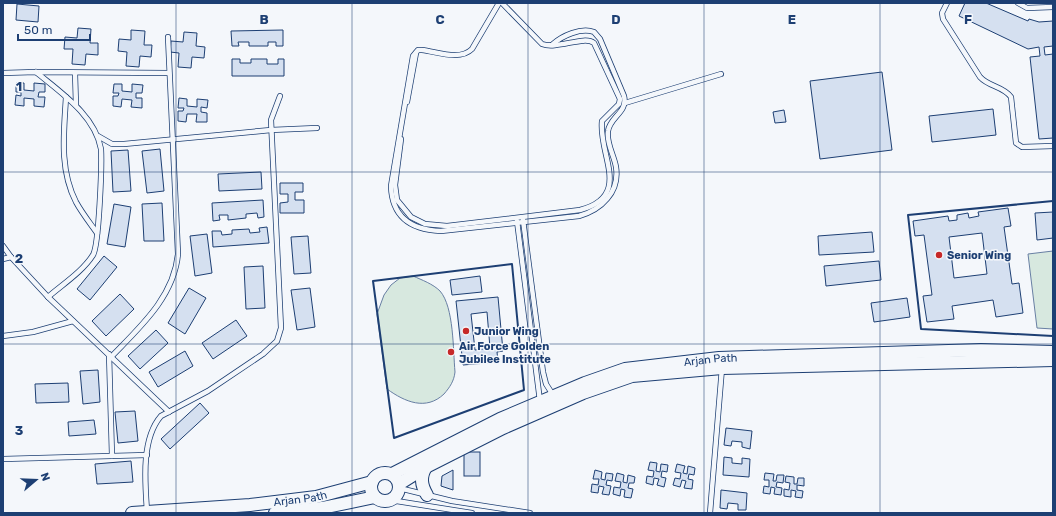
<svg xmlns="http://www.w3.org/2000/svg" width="1056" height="516" font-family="Rubik,sans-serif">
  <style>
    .grass { fill: #d7e8df; stroke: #687fa3 }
    .building { fill: #d5e0f0; stroke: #1d3f73; fill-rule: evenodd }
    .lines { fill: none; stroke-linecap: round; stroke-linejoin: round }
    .lane-casing { stroke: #1d3f73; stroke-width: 6 }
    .secondary-casing { stroke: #1d3f73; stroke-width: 14 }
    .lane { stroke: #f4f7fb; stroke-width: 4.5 }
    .secondary { stroke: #f4f7fb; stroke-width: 12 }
    .wall { stroke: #1d3f73; stroke-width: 2 }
    .grid { fill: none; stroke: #1d3f73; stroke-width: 1; stroke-opacity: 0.55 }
    .poi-dot { fill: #c62828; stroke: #f4f7fb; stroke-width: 1.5 }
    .labels { text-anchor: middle; stroke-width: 3; stroke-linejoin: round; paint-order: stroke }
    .poi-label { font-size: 11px; font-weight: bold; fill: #1d3f73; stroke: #f4f7fb; text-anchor: start }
    .street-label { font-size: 11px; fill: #1d3f73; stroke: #f4f7fb }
    .grid-label { font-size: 13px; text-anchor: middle; font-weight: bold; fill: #1d3f73; stroke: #f4f7fb; stroke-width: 3; stroke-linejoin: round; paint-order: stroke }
  </style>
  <rect width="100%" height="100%" fill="#f4f7fb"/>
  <!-- grass -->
  <g class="grass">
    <polygon points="1053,251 1053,329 1037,328 1028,254"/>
    <path d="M413,276C422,280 433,284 440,291C454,307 453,350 455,372C454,381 450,387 444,394C426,411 405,402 387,389L377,314L384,295L391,285L400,278Z"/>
  </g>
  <!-- building -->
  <g class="building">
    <polygon points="965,3 986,3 1028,21 1029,19 1039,22 1053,21 1053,46 1044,47 1045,55 1053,54 1053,138 1039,139 1030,57 1040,56 1039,47 1028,49 959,16"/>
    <polygon points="17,4 39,6 38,22 16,20"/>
    <polygon points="78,28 91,29 90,43 98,43 98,55 86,54 85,65 72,64 73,49 64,49 65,37 77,38"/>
    <polygon points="131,30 145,31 144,45 152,45 151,57 140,56 139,67 126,66 127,52 118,51 119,39 131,40"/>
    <polygon points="283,30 283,46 276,46 276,42 268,42 268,46 249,46 249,42 238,42 239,46 232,46 231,31"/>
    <polygon points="184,32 197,33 196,46 205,47 204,58 192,57 191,68 178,67 179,53 170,52 171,41 183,42"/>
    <polygon points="232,59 240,59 240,63 251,63 251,59 267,59 267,64 278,64 278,59 284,59 284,76 232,76"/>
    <polygon points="882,72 892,150 820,159 810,81"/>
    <polygon points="16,83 24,83 24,90 34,91 34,83 45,84 45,92 39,92 38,97 45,97 44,107 34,106 34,99 24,98 24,106 15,105 16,95 21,96 21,92 16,92"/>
    <polygon points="114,84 122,84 122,91 132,92 132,84 143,85 142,93 136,93 136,98 142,98 142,108 131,107 132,100 122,99 121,107 113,106 113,96 118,96 119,93 113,93"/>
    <polygon points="179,98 187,99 187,106 197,107 197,99 208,100 207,108 201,107 201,112 207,113 207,122 196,122 197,114 187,114 186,122 178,121 178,111 183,111 184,108 178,108"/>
    <polygon points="993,109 996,135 932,142 929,116"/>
    <polygon points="784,110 786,122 775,123 773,112"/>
    <polygon points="160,149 164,191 147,193 142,151"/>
    <polygon points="128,150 131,191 113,192 111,151"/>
    <polygon points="261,172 262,189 219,191 218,174"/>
    <polygon points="280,183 303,183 303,192 295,192 295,200 304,200 304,213 280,213 280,203 288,202 288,194 280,194"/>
    <polygon points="263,200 264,217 258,218 257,213 246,214 246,218 228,220 228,215 219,215 220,220 213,221 212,203"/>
    <polygon points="162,203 164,241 144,241 142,204"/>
    <polygon points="114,204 131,207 125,247 107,244"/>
    <path d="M1008,208L1011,226L1004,227L1012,284L1019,283L1023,313L996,317L993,300L952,306L954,319L927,322L923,296L932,295L924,235L915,236L913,221L948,216L949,221L957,220V215L968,213L969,218L979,216L978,212ZM982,233L987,274L954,278L949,237Z"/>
    <polygon points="1053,212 1053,238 1037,240 1035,213"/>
    <polygon points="267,227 269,243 213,247 212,231 221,231 222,235 232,234 232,230 249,229 250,233 260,232 259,228"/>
    <polygon points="872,232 874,252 819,255 818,236"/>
    <polygon points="207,234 212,273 195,276 190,236"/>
    <polygon points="308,236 311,273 294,274 291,237"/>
    <polygon points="104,256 117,267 90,300 77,289"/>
    <polygon points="879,261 881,280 826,286 824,266"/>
    <polygon points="263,266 265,308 246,309 244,267"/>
    <polygon points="480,276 482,292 452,295 450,280"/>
    <polygon points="189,288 206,298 185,334 168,323"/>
    <polygon points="310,288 315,327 297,330 291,290"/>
    <polygon points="120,294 134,309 106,336 92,321"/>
    <path d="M498,297L503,351L497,352L498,362L463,365L456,301ZM487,312L490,348L475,350L471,314Z"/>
    <polygon points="907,298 910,317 874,322 871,303"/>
    <polygon points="236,320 247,336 213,359 202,343"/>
    <polygon points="156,330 168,343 140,369 128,356"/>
    <polygon points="185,351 193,366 158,387 149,372"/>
    <polygon points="98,370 100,402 83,404 80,371"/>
    <polygon points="68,383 69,402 36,403 35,384"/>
    <polygon points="200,403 209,413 170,449 161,439"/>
    <polygon points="135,411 138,441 118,443 115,412"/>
    <polygon points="94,420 96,434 69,436 68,422"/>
    <polygon points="726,428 752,431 750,449 742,447 742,442 732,441 731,446 724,445"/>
    <rect x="464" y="452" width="16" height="24"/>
    <polygon points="724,457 732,458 732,463 742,464 742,458 750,459 749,477 723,475"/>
    <polygon points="131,461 133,482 97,484 95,464"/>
    <polygon points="650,462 657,463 656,471 660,472 661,464 668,465 667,472 662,471 661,477 666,478 664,487 657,485 659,479 654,478 653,485 646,483 647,476 653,477 654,471 648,470"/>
    <polygon points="677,464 685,466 683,473 687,474 688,466 695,468 694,475 689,474 688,479 693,480 692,489 684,488 686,481 682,480 680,487 673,485 675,478 680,479 681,473 675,472"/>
    <polygon points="453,470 453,490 441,486 442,476"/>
    <polygon points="595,470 602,472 601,479 605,480 606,473 613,474 612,481 607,480 606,485 611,486 609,495 602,494 604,487 599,486 598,493 591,492 592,484 598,485 599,479 593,479"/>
    <polygon points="617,473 624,475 623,482 627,483 628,475 635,477 634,483 629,483 628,488 633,489 631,498 624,497 625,490 621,489 620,496 613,494 614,487 620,488 621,482 615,481"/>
    <polygon points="765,473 774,474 773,481 776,481 777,475 784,475 783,483 777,482 776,487 782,488 781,495 774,494 775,488 771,487 770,494 763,493 764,486 769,487 769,480 764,480"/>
    <polygon points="786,476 794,477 794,484 797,484 798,478 804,478 804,486 797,485 797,490 803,491 802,498 795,497 796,491 791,490 791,497 784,496 784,489 789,490 790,483 785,482"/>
    <polygon points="721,490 747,493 746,510 738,510 738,504 728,503 727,509 720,508"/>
  </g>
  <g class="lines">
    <defs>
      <g id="lane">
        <path d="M499,3L472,49C460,61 438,52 422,50H418L413,56L391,186C392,217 411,230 441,231L579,216C601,210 620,192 616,167C614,155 606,143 608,131C610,117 628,112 624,96L600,39L594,32C581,27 562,36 553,44"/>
        <path d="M947,3L942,13L943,19L980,77C989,87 1003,86 1011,97L1016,143L1022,147L1053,146"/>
        <polyline points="1018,3 1027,8 1053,7"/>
        <path d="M36,72C60,92 95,115 101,149C102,165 99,245 93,255C82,272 63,284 48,297"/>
        <polyline points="3,73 36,72 169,73"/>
        <polyline points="75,73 76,105"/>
        <path d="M66,97C64,132 59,169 76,202C82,213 90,223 97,233"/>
        <polyline points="407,102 416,53"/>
        <polyline points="625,103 721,74"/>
        <polyline points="98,136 112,144 124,144 271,130 317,128"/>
        <path d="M401,139L395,185L397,200L411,217L425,224L447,226L580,210C633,196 598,155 602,121L619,104L620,99L594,43C584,35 557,50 542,44L502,3"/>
        <polyline points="523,220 543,372 546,384 553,395"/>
        <polyline points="517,221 540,401"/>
        <polyline points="3,246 11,257 48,297 169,412"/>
        <polyline points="3,259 11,257"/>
        <polyline points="3,336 33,332 73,321"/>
        <polyline points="109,354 112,456"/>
        <path d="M111,357C140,327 174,297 178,254L168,37"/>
        <polyline points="3,459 147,455"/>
        <polyline points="399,488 452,501 530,513"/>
        <polyline points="390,500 472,513"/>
        <path d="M147,511C145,482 141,439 161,416L208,391L263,354L277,341L281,328L271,120L280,96"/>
        <polyline points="710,513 722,368"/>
      </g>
      <g id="secondary">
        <path d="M426,467C420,477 421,485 427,495"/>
        <circle cx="385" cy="487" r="14"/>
        <path id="s1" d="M392,474L500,419L585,383L625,369L719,358L981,350L1053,352"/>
        <polyline points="399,484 426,467 503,428 583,393 632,376 722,368 1053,360"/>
        <path id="s2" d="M132,513L250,505L316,497L372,482"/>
        <polyline points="275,513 322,508 375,497"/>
      </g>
    </defs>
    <!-- lane casing -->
    <use href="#lane" class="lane-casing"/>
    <!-- secondary casing -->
    <use href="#secondary" class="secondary-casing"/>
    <!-- lane -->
    <use href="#lane" class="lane"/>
    <!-- secondary -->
    <use href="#secondary" class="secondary"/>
    <!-- wall -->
    <g class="wall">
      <polyline points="1053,201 908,215 921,329 1053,336"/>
      <polygon points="512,264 524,390 394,438 373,281"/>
    </g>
  </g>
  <!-- grid -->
  <path class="grid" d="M176,3V513M352,3V513M528,3V513M704,3V513M880,3V513M3,172H1053M3,344H1053"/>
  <!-- markers -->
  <g class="poi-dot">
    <circle cx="939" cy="255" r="4"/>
    <circle cx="466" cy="331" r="4"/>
    <circle cx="451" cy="352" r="4"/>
  </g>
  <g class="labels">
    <!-- poi labels -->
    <g class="poi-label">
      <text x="947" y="259">Senior Wing</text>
      <text x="474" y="335">Junior Wing</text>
      <text x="459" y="350">Air Force Golden<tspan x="459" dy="13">Jubilee Institute</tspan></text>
    </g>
    <!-- street labels -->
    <g class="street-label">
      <text dy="4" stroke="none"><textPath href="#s1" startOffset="342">Arjan Path</textPath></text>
      <text dy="4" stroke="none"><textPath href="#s2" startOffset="169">Arjan Path</textPath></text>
    </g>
  </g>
  <g class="grid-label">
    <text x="264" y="24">B</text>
    <text x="440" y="24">C</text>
    <text x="616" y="24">D</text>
    <text x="792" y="24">E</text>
    <text x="968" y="24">F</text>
    <text x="19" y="91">1</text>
    <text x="19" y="263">2</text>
    <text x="19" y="435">3</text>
  </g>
  <!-- border -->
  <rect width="1056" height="516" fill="none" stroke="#1d3f73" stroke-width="8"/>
  <!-- north arrow -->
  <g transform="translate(36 480) rotate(71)" stroke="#f4f7fb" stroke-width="3" paint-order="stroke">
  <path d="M0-3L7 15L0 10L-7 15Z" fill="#1d3f73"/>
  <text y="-6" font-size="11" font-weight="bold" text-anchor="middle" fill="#1d3f73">N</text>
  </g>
  <!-- scale -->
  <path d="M18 34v6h72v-6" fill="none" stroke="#1d3f73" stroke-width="2"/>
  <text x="24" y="34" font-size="12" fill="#1d3f73" stroke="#f4f7fb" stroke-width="3" paint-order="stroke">50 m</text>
</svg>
